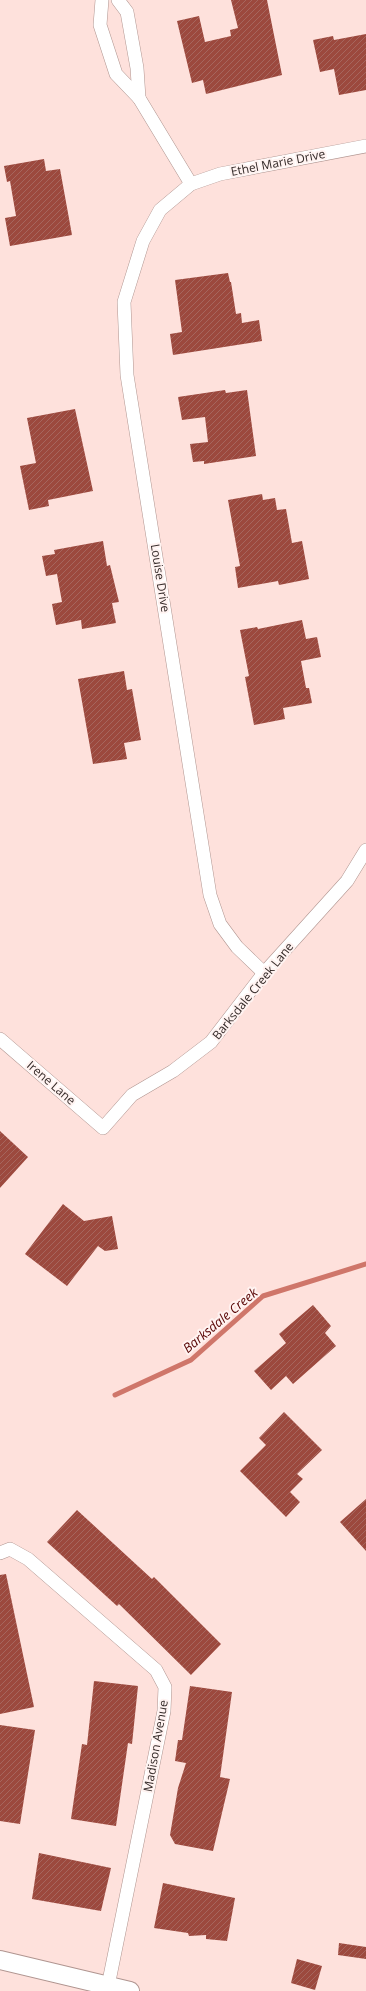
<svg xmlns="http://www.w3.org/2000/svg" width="366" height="1991" font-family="'Open Sans',sans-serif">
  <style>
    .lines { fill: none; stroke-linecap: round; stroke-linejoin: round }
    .stream { stroke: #cf766a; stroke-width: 5 }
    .building { fill: url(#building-hatch) }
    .minor-casing { stroke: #b09590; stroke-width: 14 }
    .secondary-casing { stroke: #b09590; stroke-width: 20 }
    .minor { stroke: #fff; stroke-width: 13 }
    .secondary { stroke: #fff; stroke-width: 18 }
    .labels { text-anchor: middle; stroke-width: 4; stroke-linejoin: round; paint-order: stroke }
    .street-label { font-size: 12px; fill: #342a28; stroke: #fff3f1 }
    .water-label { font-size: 13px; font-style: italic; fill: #580403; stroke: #fff3f1 }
  </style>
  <defs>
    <pattern id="building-hatch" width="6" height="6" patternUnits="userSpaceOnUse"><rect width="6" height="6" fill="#9c493e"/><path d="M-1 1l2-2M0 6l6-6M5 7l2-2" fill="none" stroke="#a6665e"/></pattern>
  </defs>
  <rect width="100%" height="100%" fill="#fee1dc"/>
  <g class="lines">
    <!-- stream -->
    <polyline class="stream" points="115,1395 191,1360 263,1296 366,1264"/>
  </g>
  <!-- building -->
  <g class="building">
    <polygon points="231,0 267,0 282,75 206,94 203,80 192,83 177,21 199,16 205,42 231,36 230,30 238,28"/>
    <polygon points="366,34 366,90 339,95 334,69 320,72 313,40 333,36 334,40"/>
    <polygon points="44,159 46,171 60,169 72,235 10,246 5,218 16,216 10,181 7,182 4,166"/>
    <polygon points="228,273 230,282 231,282 236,314 241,313 242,323 259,320 262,341 173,355 170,334 182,332 175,280"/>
    <polygon points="225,390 226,393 247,390 256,456 204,464 204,461 193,462 190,444 208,442 205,417 182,420 178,397"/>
    <polygon points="75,409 93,491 48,500 49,506 29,510 20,466 36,463 27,418"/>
    <polygon points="262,494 263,500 275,498 277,510 286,509 292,543 302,541 309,579 279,585 278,581 238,588 235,567 240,566 228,500"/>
    <polygon points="103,541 107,566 110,565 119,602 112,603 116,623 82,629 81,620 56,625 52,604 62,602 57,574 46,576 42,556 55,554 54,550"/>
    <polygon points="302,620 306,639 317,637 321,657 301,661 306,688 309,688 312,703 283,708 285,719 254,725 245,677 249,676 240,630 257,627 258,629"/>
    <polygon points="124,671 127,690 132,689 141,740 124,743 127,759 93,764 78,679"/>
    <polygon points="0,1131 28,1157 0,1188"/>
    <polygon points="63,1204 84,1221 112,1216 118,1249 105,1251 98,1246 67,1286 25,1254"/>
    <polygon points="313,1305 331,1326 325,1333 336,1346 293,1384 286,1376 271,1390 254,1371 286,1343 279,1334"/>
    <polygon points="284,1412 322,1450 297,1474 303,1479 290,1492 300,1502 286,1517 240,1471 266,1445 259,1438"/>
    <polygon points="366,1499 366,1551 340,1522"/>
    <polygon points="77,1510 152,1579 154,1577 221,1644 191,1675 119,1604 117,1606 47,1542"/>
    <polygon points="6,1574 34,1707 0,1714 0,1575"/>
    <polygon points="94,1681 138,1686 132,1744 128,1743 116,1826 71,1819 82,1744 87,1745"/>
    <polygon points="190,1686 232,1692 220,1777 230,1779 213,1851 175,1844 170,1835 178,1788 186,1763 175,1761 178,1740 182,1740"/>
    <polygon points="0,1725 35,1730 20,1824 0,1821"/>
    <polygon points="39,1853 111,1868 101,1911 32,1899"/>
    <polygon points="163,1883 235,1898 227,1941 206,1939 206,1935 189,1936 188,1933 154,1928"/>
    <polygon points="339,1943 366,1947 366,1959 338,1955"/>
    <polygon points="297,1959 322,1966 315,1990 291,1983"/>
  </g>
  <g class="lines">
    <defs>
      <g id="minor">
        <polyline points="102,0 100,25 116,74 139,98 191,184"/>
        <polyline points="118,0 127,12 137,68 139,98"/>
        <polyline points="264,973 237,947 220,924 210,895 127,375 124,302 143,241 160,210 191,184 220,174 366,146"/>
        <polyline points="0,1039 103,1128 132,1095 173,1071 211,1042 264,973 347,881 366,850"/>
        <polyline points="0,1553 10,1549 28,1559 156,1670 165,1687 164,1711 108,1986"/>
      </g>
      <polyline id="secondary" points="0,1960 130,1991"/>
    </defs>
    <!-- minor casing -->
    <use href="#minor" class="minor-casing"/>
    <!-- secondary casing -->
    <use href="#secondary" class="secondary-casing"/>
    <!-- minor -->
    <use href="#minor" class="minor"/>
    <!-- secondary -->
    <use href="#secondary" class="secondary"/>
  </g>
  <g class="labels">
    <!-- street labels -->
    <g class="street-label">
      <text transform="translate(278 163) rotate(-11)" y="4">Ethel Marie Drive</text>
      <text transform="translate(160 578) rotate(81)" y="4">Louise Drive</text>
      <text transform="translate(253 991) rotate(-51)" y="4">Barksdale Creek Lane</text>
      <text transform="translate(51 1083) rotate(41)" y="4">Irene Lane</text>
      <text transform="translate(156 1746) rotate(-80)" y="4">Madison Avenue</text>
    </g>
    <!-- water labels -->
    <g class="water-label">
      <text transform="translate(220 1320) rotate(-40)" y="5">Barksdale Creek</text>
    </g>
  </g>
</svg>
